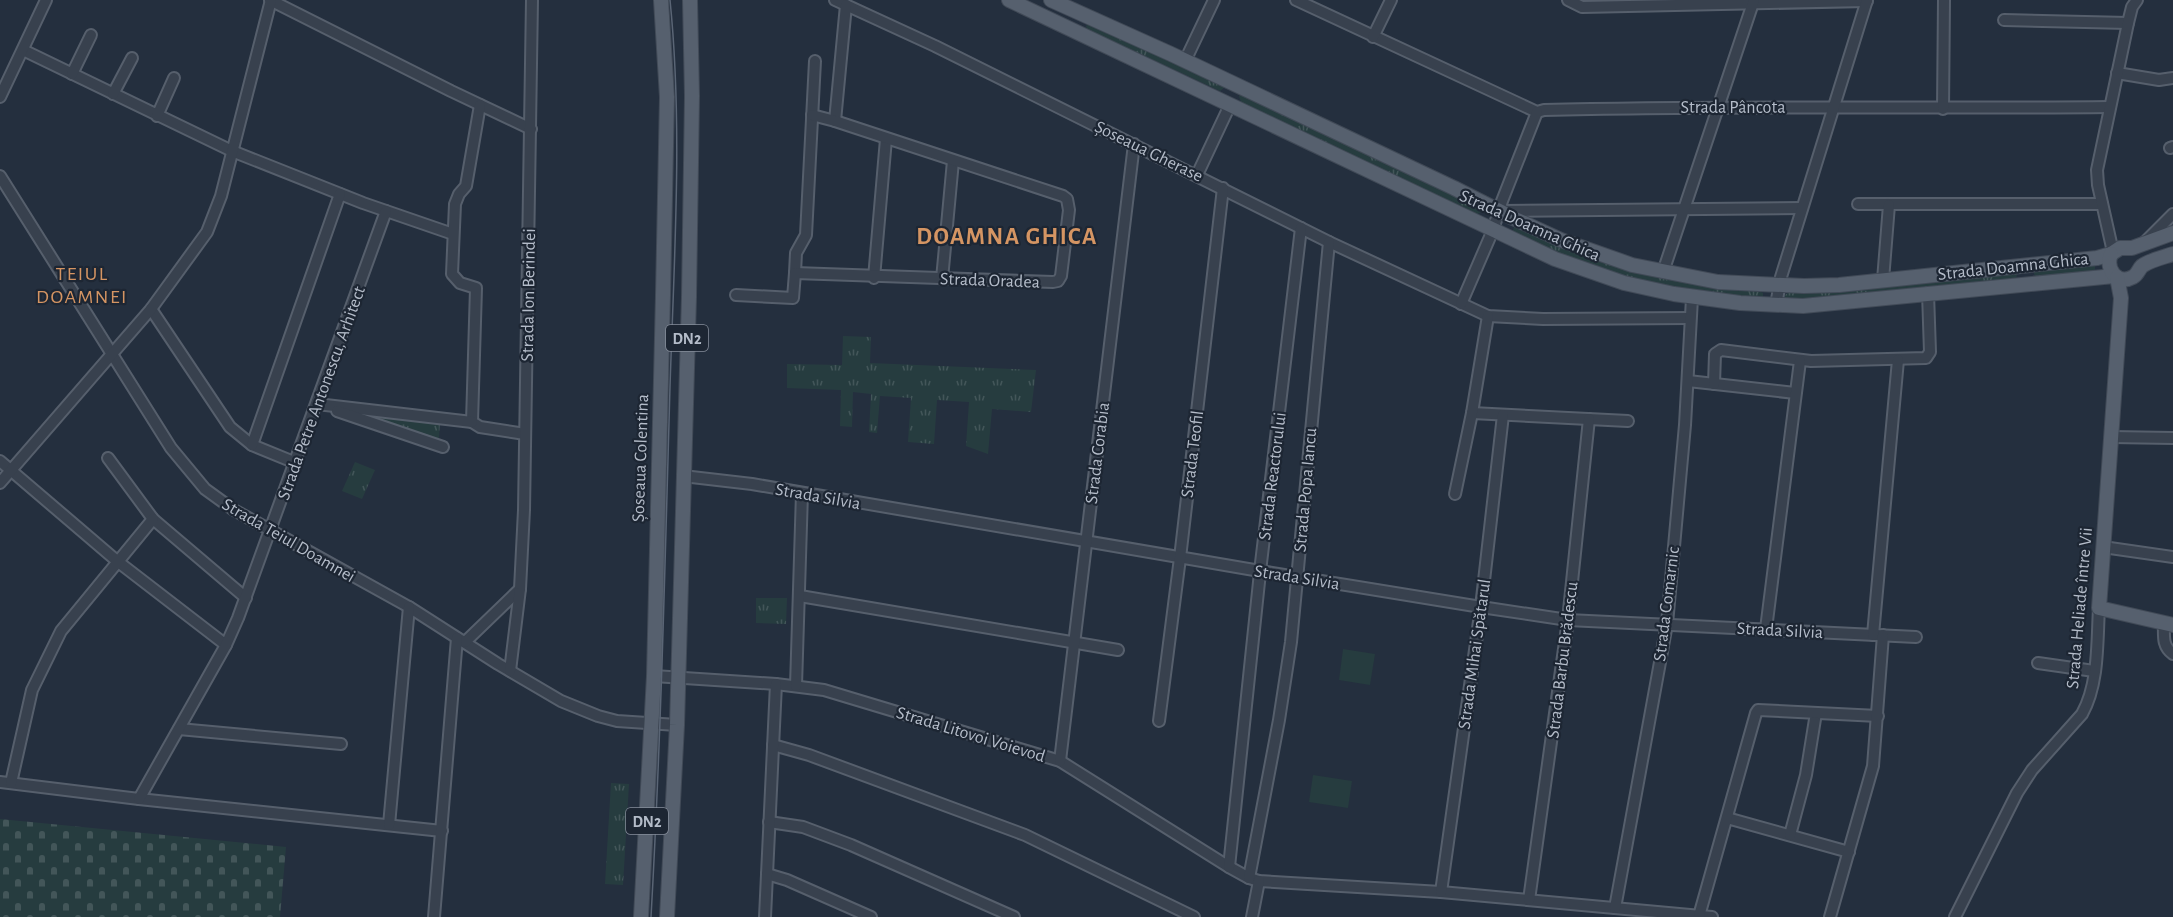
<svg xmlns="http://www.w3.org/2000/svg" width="2173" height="917" font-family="'Alegreya Sans',sans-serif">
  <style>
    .grass { fill: url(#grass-tufts) }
    .cemetery { fill: url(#cemetery-stones) }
    .pitch { fill: #263c3f }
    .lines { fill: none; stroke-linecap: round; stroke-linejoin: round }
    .minor-casing { stroke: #565f6c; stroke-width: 14 }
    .major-casing { stroke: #414a57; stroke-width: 16 }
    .minor { stroke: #38414e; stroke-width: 10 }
    .major { stroke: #56606e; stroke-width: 14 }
    .tram { stroke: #5a6575; stroke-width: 1.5 }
    .labels { text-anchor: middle; stroke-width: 4.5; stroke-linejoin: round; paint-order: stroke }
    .shield { fill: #1d2633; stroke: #878f9c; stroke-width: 1.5 }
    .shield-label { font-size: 16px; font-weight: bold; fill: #b4bcc9 }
    .street-label { font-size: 18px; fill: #b4bcc9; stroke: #1d2633 }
    .neighbourhood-label { font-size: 20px; letter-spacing: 1.5px; fill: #d59563; stroke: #1d2633 }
    .district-label { font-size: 24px; font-weight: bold; letter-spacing: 1.5px; fill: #d59563; stroke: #1d2633 }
  </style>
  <defs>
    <pattern id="grass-tufts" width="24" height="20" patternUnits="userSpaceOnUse" patternTransform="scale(1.5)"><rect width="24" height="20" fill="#263c3f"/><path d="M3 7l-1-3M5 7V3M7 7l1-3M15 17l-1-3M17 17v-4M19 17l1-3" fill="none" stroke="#435659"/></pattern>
    <pattern id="cemetery-stones" width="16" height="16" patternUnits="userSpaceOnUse" patternTransform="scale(1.5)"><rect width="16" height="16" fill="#263c3f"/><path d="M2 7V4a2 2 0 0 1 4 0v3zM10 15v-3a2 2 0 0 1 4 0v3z" fill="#435659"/></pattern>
  </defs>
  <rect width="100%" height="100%" fill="#242f3e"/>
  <!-- grass -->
  <g class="grass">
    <polygon points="1088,24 1223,84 1225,87 1220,91 1087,29 1086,26"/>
    <polygon points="1243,94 1479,206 1481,210 1480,213 1475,215 1241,102 1239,96"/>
    <path d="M1519,225C1537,234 1555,244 1573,252C1629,276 1699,281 1759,291L1763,293V297L1759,299L1687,292L1598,270L1514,234L1513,231L1514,227Z"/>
    <polygon points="2095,265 2095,269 2093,272 2037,277 2034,274 2034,270"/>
    <polygon points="2016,272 2017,276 2014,279 1810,301 1785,299 1785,295 1789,292"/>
    <polygon points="843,336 871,337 870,363 1036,370 1031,412 992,409 988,454 966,446 969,402 937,400 934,444 908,442 911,398 880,396 877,433 869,432 871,394 853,392 852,427 840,426 841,390 787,388 787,364 842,365"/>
    <polygon points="344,410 440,422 439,439"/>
    <polygon points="355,462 375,470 362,499 342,491"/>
    <polygon points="756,598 787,598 786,624 756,623"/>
    <polygon points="611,783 629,784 623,885 605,884"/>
  </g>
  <!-- cemetery -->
  <polygon class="cemetery" points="0,819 286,847 280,917 0,917"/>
  <!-- pitch -->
  <g class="pitch">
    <polygon points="1343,649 1375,654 1370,685 1339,680"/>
    <polygon points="1313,775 1352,781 1348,808 1309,802"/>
  </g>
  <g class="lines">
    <defs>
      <g id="minor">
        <polyline points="270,0 451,91 531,129"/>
        <polyline points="835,0 935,46 1329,242 1488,316 1543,319 1690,318"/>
        <path d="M1296,0L1537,112L1544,110C1732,105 1921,109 2109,107"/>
        <polyline points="1568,0 1582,7 1867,1"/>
        <polyline points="2004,20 2128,23"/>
        <polyline points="1373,37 1391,0"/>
        <polyline points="23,50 232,151 363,203 453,234"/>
        <polyline points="1185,61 1214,0"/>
        <polyline points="2117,73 2159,80 2173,78"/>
        <polyline points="72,74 91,35"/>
        <polyline points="113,94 132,58"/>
        <polyline points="0,97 46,0"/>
        <polyline points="480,105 466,186 459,194 455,204 452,274 460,283 476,288 472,422 480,427 525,434"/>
        <polyline points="1943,109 1944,0"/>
        <polyline points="157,116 174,78"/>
        <polyline points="835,121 846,5"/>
        <polyline points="2170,148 2173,147"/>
        <polyline points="1197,175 1230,105"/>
        <polyline points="0,176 171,448 205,489 234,510 409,607 498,664 561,701 598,716 617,721 677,725"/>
        <polyline points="1858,204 2102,204"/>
        <polyline points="1503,211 1802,208"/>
        <polyline points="2145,242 2173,214"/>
        <polyline points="2113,252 2098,185 2097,170 2128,23 2132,7 2137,0"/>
        <polyline points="1663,272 1754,0"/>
        <polyline points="795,273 796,253 806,235 815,61"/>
        <polyline points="874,278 886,139"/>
        <polyline points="942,279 953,161"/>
        <polyline points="1883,280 1889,205"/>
        <polyline points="736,295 793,298 795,273 1053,282 1058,281 1061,276 1069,210 1067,199 1063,196 835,121 812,115"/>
        <polyline points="1461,304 1493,230 1502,201 1537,112"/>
        <polyline points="1776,305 1781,277 1867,0"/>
        <polyline points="151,309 230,427 252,445 296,463"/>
        <polyline points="1688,381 1795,393"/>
        <polyline points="1714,384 1715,354 1721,350 1811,361 1926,358 1930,352 1928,293"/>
        <polyline points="317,404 472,422"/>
        <polyline points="337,411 443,447"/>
        <polyline points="1472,413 1628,421"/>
        <polyline points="2111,437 2173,438"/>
        <polyline points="252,445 340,194"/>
        <polyline points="108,458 153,519 246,598"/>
        <polyline points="0,461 117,561 226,645"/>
        <polyline points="683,476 752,484 1260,571 1481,607 1568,620 1916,637"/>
        <polyline points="0,483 151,309 207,232 221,196 271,0"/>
        <polyline points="1455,494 1472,413 1488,316"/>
        <polyline points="2103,547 2173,557"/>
        <polyline points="800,596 1118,650"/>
        <path d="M2164,623C2164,636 2162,646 2173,654"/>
        <polyline points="1766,629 1800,361"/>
        <polyline points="1873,635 1898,360"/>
        <polyline points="465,642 520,589"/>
        <polyline points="2038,663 2094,671"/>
        <polyline points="510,671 520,589 524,510 532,0"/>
        <polyline points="654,676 776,684 824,690 1060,761 1229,867 1249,878 1259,881 1441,892 1712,917"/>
        <polyline points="796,686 802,493"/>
        <polyline points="1159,721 1180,558 1223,188"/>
        <polyline points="179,729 341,744"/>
        <polyline points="773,745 809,755 1025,835 1194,917"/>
        <polyline points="1060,761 1134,144"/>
        <polyline points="0,782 139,799 442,831"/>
        <polyline points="11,783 32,690 61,631 153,519"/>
        <polyline points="139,799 226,645 238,618 386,211"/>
        <polyline points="1727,818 1849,852"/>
        <polyline points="769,822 803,827 851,845 1014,917"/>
        <polyline points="389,825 409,607"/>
        <polyline points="1790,835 1806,775 1816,713"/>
        <polyline points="1229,867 1261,563 1301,228"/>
        <polyline points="767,874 787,880 871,917"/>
        <polyline points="1249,878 1279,720 1291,642 1329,242"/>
        <polyline points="1441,892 1481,607 1503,415"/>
        <polyline points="1529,900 1568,620 1589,419"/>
        <polyline points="1615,908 1667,624 1685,425 1692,298"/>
        <polyline points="1699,916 1756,713 1758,710 1878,716"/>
        <polyline points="434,917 457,638"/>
        <polyline points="765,917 776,684"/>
        <polyline points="1252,917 1259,881"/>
        <polyline points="1830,917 1873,766 1883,635"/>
        <path d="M1955,917L2017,793L2032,770L2082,714C2099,684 2097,642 2099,608"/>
      </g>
      <g id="major">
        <polyline points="1009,0 1555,259 1624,283 1674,294 1740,303 1803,306 2114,276"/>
        <polyline points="1051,0 1171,54 1454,188 1513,218 1561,240 1632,265 1718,282 1804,286 1839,285 2097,258 2111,254 2120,248 2132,248 2173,233"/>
        <path d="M2111,254C2105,269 2117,286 2133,277C2138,274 2138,270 2142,266C2150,260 2164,257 2173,254"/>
        <polyline points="2117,277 2121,298 2099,608 2173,625"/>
        <polyline points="641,917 654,676 663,295 667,97 661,0"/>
        <polyline points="667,917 677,725 689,297 692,96 690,0"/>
      </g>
    </defs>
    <!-- minor casing -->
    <use href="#minor" class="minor-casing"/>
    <!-- major casing -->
    <use href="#major" class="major-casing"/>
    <!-- minor -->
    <use href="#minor" class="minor"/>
    <!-- major -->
    <use href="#major" class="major"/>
    <!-- tram -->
    <path class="tram" d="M651,917C661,740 665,564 670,387C674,258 683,128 670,0"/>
  </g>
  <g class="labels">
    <!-- shield labels -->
    <g class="shield">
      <rect x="666" y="325" width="42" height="26" rx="4.5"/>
      <rect x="626" y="808" width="42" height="26" rx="4.5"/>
    </g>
    <g class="shield-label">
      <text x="687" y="344">DN2</text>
      <text x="647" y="827">DN2</text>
    </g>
    <!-- street labels -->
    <g class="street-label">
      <text x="1733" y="113">Strada Pâncota</text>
      <text transform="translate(1149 151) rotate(26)" y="6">Șoseaua Gherase</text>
      <text transform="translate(1530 225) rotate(24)" y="6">Strada Doamna Ghica</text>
      <text transform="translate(2013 266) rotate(-6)" y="6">Strada Doamna Ghica</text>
      <text transform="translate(990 280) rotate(2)" y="6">Strada Oradea</text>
      <text transform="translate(528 295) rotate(-89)" y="6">Strada Ion Berindei</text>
      <text transform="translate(321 393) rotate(-70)" y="6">Strada Petre Antonescu, Arhitect</text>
      <text transform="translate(1097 453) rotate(-83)" y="6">Strada Corabia</text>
      <text transform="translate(1192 454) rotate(-83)" y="6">Strada Teofil</text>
      <text transform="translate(640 458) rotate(-88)" y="6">Șoseaua Colentina</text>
      <text transform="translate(1272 476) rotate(-83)" y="6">Strada Reactorului</text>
      <text transform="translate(1305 490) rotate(-85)" y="6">Strada Popa Iancu</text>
      <text transform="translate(818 496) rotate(10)" y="6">Strada Silvia</text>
      <text transform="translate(289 540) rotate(30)" y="6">Strada Teiul Doamnei</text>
      <text transform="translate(1297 577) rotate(9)" y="6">Strada Silvia</text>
      <text transform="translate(1666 604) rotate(-83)" y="6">Strada Comarnic</text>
      <text transform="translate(2079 608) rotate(-85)" y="6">Strada Heliade între Vii</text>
      <text transform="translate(1780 630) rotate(3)" y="6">Strada Silvia</text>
      <text transform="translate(1474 654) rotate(-82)" y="6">Strada Mihai Spătarul</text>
      <text transform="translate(1562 660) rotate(-83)" y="6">Strada Barbu Brădescu</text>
      <text transform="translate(971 734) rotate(17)" y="6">Strada Litovoi Voievod</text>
    </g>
    <!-- neighbourhood labels -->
    <g class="neighbourhood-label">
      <text x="82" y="280">TEIUL<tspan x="82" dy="23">DOAMNEI</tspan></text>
    </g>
    <!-- district labels -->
    <g class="district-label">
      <text x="1007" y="244">DOAMNA GHICA</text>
    </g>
  </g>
</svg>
